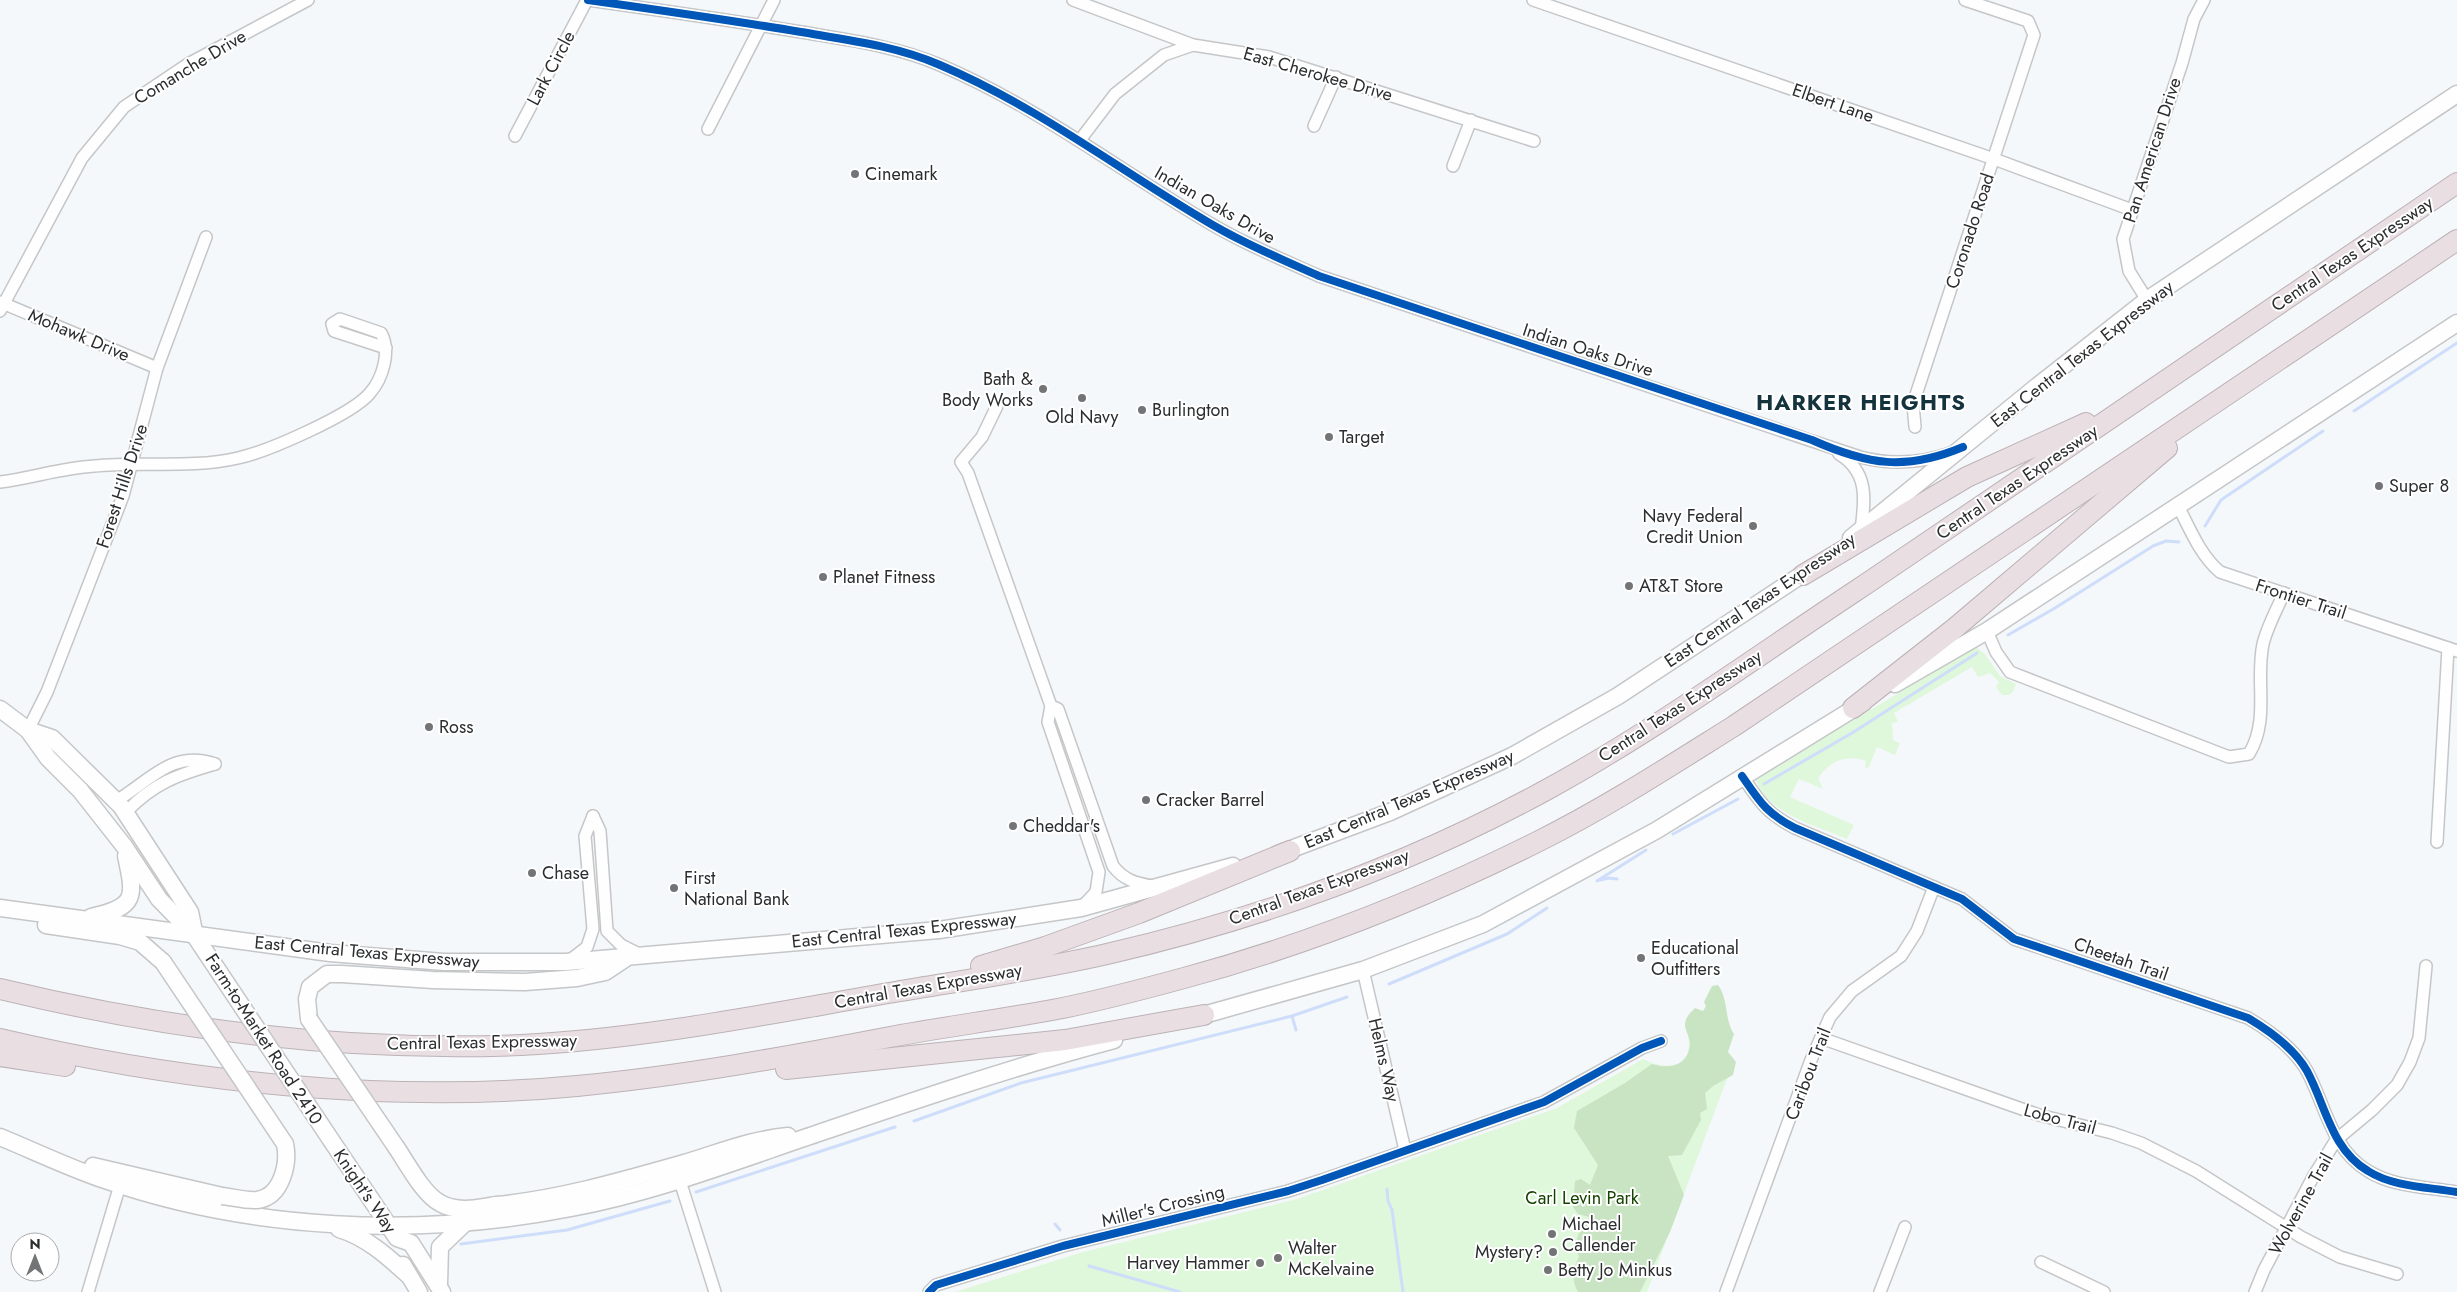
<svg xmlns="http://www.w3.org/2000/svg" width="2457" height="1292" font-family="Jost,sans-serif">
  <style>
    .green { fill: #dff7db }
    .forest { fill: #c8e4c2 }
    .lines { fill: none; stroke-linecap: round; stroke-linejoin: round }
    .stream { stroke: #ceddfa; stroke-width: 3 }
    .street-casing { stroke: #c4c6c8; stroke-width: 14 }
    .secondary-casing { stroke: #c4c6c8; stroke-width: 19 }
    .highway-casing { stroke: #bcb2b6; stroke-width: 22 }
    .street { stroke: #fefefe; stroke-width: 11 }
    .secondary { stroke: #fefefe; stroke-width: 16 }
    .highway { stroke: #e9dee1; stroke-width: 20 }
    .secondary-bridge-casing { stroke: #c4c6c8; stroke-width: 19; stroke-linecap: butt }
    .secondary-bridge { stroke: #fefefe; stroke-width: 16 }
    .cycleway-casing { stroke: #fff; stroke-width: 11 }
    .cycleway { stroke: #0057b8; stroke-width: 8 }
    .poi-dot { fill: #727476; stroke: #fff; stroke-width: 2 }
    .labels { text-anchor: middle; stroke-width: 4; stroke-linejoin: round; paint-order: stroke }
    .street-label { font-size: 18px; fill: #2b2d2f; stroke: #fff }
    .poi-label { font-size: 18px; fill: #2b2d2f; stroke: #fff; text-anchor: start }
    .park-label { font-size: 18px; fill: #164200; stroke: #fff }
    .district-label { font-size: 22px; font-weight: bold; letter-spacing: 1px; fill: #14333d; stroke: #fff }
  </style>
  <rect width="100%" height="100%" fill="#f5f8fb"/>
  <!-- green -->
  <g class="green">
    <path d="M1976,647L1985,654L2000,676L2016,684L2013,692L2009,695H2002L1996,687L1999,682L1990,673L1978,677L1972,667L1894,713L1898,722L1892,723L1893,740L1900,743L1895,755L1877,747L1868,769L1865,767L1866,761C1846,754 1830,761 1818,778L1823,789L1799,779L1790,797L1854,825L1847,839C1814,825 1770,815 1755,779L1761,775Z"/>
    <path d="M1687,1030L1733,1063L1647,1292H955L1083,1252L1297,1199L1557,1108L1643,1059C1671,1073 1696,1066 1687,1030Z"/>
  </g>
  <!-- forest -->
  <path class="forest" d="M1718,985C1729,1000 1724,1019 1734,1034L1728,1052L1736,1062L1733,1075L1713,1086L1705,1093L1707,1109L1700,1113L1701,1120L1682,1155L1668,1156L1684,1195L1670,1232L1640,1292H1578C1571,1280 1573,1268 1579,1257C1572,1235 1581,1234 1589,1217L1578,1214L1573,1207L1575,1181L1581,1179L1590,1185L1598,1165L1574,1128L1577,1111L1625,1083L1652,1064C1670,1070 1689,1065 1690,1044C1690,1037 1685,1030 1685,1025C1685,1018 1690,1013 1695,1008L1703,1011L1706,1006L1704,1002L1712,986Z"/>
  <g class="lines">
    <!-- stream -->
    <g class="stream">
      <polyline points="2354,411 2457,343"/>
      <polyline points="2205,526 2221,500 2323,431"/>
      <polyline points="2008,635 2055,608 2153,546 2166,541 2179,542"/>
      <polyline points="1764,784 1852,733 1977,653"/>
      <polyline points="1673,834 1738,799"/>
      <polyline points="1600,880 1609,878 1617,879"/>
      <polyline points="1597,881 1646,850"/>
      <polyline points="1389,984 1507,934 1547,908"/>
      <polyline points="1292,1016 1296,1030"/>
      <polyline points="914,1121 1021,1083 1292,1016 1347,997"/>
      <polyline points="1387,1189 1388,1201 1392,1210 1403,1292"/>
      <polyline points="696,1192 895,1127"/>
      <polyline points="1055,1224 1060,1230"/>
      <polyline points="461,1244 567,1230 670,1201"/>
      <polyline points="1089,1266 1180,1292"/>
    </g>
    <defs>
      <g id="street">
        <path d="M588,0C659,10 730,20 801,32C848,40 896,46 940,65C1034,105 1114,166 1201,218C1238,241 1279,258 1319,276L1860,457C1891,465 1919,464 1950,453"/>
        <polyline points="1073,0 1193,45 1269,57 1534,141"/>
        <polyline points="1533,0 1994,159 2132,210"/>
        <polyline points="1314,126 1336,77"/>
        <polyline points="708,129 774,0"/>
        <polyline points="515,136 587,0"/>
        <polyline points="1080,140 1115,94 1164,55 1193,45"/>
        <polyline points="1453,166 1471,120"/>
        <polyline points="2147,300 2129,271 2123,239 2182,63 2194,19 2204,0"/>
        <polyline points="0,302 157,368"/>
        <polyline points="0,311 82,158 124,107 188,64 308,0"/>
        <polyline points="997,406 982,437 961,462 968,473 1051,706 1048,722 1099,872 1096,892 1082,907"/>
        <polyline points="1915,427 1913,404 2034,35 2028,21 1965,0"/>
        <path d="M1839,454C1869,472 1865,500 1861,530"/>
        <path d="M0,482C31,478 62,468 94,466C142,461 190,469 238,458C266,452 352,415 370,393C383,378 391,351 381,333L340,319L332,324L334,331L386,348"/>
        <path d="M2178,506C2190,529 2200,555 2220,572L2457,651"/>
        <path d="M1987,631L1996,652L2010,672L2229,757L2249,754C2270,719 2255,681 2263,644C2267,627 2277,609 2284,593"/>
        <path d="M1051,706L1058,709L1113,866C1124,880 1135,883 1152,886"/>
        <polyline points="28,730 47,692 123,496 157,368 206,237"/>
        <path d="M1742,776C1760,802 1766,813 1795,828L1962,899L2014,939L2248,1018C2270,1031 2294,1048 2307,1071C2326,1106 2331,1149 2368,1171C2393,1187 2428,1187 2457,1192"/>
        <path d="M116,801C150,781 172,749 215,764"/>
        <path d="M126,812C154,783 177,775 215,764"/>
        <polyline points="593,816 600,831 607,931 621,945 639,954"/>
        <polyline points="2437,842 2448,648"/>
        <polyline points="570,960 587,947 593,929 585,836 593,816"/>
        <polyline points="1363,970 1405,1150"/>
        <polyline points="1821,1038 2039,1115 2112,1133 2141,1143 2196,1171 2301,1237 2340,1257 2397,1274"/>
        <polyline points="680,1181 715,1292"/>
        <polyline points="2041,1262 2104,1292"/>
        <polyline points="88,1292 120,1185"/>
        <polyline points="929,1292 936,1285 1063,1246 1288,1191 1322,1180 1544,1102 1642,1048 1661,1041"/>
        <polyline points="1726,1292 1811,1060 1830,1017 1852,991 1901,956 1917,931 1934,887"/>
        <polyline points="1880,1292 1905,1227"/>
        <polyline points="2255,1292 2264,1270 2313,1177 2336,1140 2372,1110 2397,1085 2410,1062 2419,1038 2426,966"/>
      </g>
      <g id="secondary">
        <polyline points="1851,538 2035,388 2147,300 2457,94"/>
        <polyline points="1895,684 1987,631 2457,323"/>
        <polyline points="0,709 28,730 52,738 121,806 190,912 195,936"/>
        <polyline points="28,730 48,758 80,790 124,846 159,899 195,936 217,969"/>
        <polyline points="1278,854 1390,812 1512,756 1618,696 1812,568"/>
        <polyline points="0,908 330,953 444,962 566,962 939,930 1081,908 1233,866"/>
        <path d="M91,917C137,907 135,897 126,856"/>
        <polyline points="46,925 120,936 140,942 163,962"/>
        <polyline points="1193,1018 1363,970 1483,924 1657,830 1863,703"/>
        <polyline points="309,1019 307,999 310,987 327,974 342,974 433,980 525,982 577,978 605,972 626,958"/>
        <path d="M0,1137C34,1151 67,1167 102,1179C250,1231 418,1238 571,1208C651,1193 728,1164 804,1138C907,1103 1009,1068 1114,1040"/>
        <polyline points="333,1143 397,1238 411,1243 442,1292"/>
        <path d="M396,1147C407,1163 423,1194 440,1203C457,1213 478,1208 496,1205C559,1199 621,1181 681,1164C719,1153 748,1140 788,1136"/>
        <polyline points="93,1166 222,1196"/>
        <path d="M339,1229C366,1237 387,1256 408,1275"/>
        <polyline points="403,1265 419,1292"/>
        <polyline points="439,1284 440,1247 466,1222"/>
      </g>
      <g id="highway">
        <polyline points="1803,575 1967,477 2086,423"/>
        <polyline points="1853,708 1955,628 2167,448"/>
        <polyline points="981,966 1045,947 1139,913 1290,851"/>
        <path d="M0,989C170,1030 346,1052 521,1045C647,1039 771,1013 895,992C966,980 1037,970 1107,954C1259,919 1411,864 1548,789C1654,731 1753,659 1854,592C2056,457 2256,319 2457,183"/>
        <path d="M0,1039C182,1082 390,1104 577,1086C682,1076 786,1057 890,1037C944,1027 998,1020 1052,1010C1096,1002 1140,990 1184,978C1306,945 1425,898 1539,841C1607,807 1670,766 1734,726L2457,240"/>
        <polyline points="0,1056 65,1066"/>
        <polyline points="786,1069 1065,1040 1204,1015"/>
      </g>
    </defs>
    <!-- street casing -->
    <use href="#street" class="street-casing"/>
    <!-- secondary casing -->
    <use href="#secondary" class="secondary-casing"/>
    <!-- highway casing -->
    <use href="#highway" class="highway-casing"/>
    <!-- street -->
    <use href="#street" class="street"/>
    <!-- secondary -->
    <use href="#secondary" class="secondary"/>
    <!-- highway -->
    <use href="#highway" class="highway"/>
    <defs>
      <g id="secondary-bridge">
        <path d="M163,962L285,1144C289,1163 282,1197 257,1200C246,1201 232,1197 222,1196"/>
        <polyline points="217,969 333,1143"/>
        <polyline points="309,1019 396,1147"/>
      </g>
    </defs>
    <!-- secondary-bridge casing -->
    <use href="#secondary-bridge" class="secondary-bridge-casing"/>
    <!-- secondary-bridge -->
    <use href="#secondary-bridge" class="secondary-bridge"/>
    <defs>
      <g id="cycleway">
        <path d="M588,0C659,10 730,20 801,32C848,40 896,46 940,65C1034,105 1114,166 1201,218C1238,241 1279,258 1319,276L1812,440C1868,465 1906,471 1963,447"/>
        <path d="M1742,776C1760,802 1766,813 1795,828L1962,899L2014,939L2248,1018C2270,1031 2294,1048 2307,1071C2326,1106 2331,1149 2368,1171C2393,1187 2428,1187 2457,1192"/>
        <polyline points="929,1292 936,1285 1063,1246 1288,1191 1322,1180 1544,1102 1642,1048 1661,1041"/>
      </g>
    </defs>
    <!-- cycleway casing -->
    <use href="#cycleway" class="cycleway-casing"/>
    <!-- cycleway -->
    <use href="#cycleway" class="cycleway"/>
  </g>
  <!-- markers -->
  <g class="poi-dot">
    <circle cx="855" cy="174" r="5"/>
    <circle cx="1043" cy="389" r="5"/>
    <circle cx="1082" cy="398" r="5"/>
    <circle cx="1142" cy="410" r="5"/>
    <circle cx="1329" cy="437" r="5"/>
    <circle cx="2379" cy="486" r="5"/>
    <circle cx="1753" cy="526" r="5"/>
    <circle cx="823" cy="577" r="5"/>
    <circle cx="1629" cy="586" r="5"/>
    <circle cx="429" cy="727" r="5"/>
    <circle cx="1146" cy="800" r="5"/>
    <circle cx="1013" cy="826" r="5"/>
    <circle cx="532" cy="873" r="5"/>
    <circle cx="674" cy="888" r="5"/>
    <circle cx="1641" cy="958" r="5"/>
    <circle cx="1552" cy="1234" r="5"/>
    <circle cx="1553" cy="1252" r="5"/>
    <circle cx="1278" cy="1258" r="5"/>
    <circle cx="1260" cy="1263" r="5"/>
    <circle cx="1548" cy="1270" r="5"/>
  </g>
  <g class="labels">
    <!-- street labels -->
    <g class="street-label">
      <text transform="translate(190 67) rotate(-31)" y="6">Comanche Drive</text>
      <text transform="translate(551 68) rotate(-62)" y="6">Lark Circle</text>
      <text transform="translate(1318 74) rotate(16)" y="6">East Cherokee Drive</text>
      <text transform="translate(1833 103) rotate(19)" y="6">Elbert Lane</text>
      <text transform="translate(2152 150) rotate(-72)" y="6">Pan American Drive</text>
      <text transform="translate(1215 205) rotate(30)" y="6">Indian Oaks Drive</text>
      <text transform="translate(1970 231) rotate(-72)" y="6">Coronado Road</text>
      <text transform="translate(2352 254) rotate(-34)" y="6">Central Texas Expressway</text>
      <text transform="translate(79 335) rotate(23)" y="6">Mohawk Drive</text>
      <text transform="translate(1588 350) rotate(18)" y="6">Indian Oaks Drive</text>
      <text transform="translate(2082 354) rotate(-38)" y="6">East Central Texas Expressway</text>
      <text transform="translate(2017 482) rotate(-34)" y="6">Central Texas Expressway</text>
      <text transform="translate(122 486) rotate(-72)" y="6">Forest Hills Drive</text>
      <text transform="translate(2301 599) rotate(18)" y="6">Frontier Trail</text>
      <text transform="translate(1760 600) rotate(-34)" y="6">East Central Texas Expressway</text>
      <text transform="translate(1680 706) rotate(-33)" y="6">Central Texas Expressway</text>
      <text transform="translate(1409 799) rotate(-23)" y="6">East Central Texas Expressway</text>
      <text transform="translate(1319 887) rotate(-20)" y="6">Central Texas Expressway</text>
      <text transform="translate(904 930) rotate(-6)" y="6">East Central Texas Expressway</text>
      <text transform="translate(367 952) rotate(5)" y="6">East Central Texas Expressway</text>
      <text transform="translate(2121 959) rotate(19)" y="6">Cheetah Trail</text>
      <text transform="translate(928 986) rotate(-10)" y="6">Central Texas Expressway</text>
      <text transform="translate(264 1039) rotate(57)" y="6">Farm-to-Market Road 2410</text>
      <text transform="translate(482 1042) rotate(-1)" y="6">Central Texas Expressway</text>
      <text transform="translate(1384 1060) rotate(77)" y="6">Helms Way</text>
      <text transform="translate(1808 1074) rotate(-69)" y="6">Caribou Trail</text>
      <text transform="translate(2060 1119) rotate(15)" y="6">Lobo Trail</text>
      <text transform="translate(365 1191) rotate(56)" y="6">Knight's Way</text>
      <text transform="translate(2301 1204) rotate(-61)" y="6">Wolverine Trail</text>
      <text transform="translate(1163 1206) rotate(-14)" y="6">Miller's Crossing</text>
    </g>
    <!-- poi labels -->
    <g class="poi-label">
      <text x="865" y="180">Cinemark</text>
      <text x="1033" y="385" text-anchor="end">Bath &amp;<tspan x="1033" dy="21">Body Works</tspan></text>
      <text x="1152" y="416">Burlington</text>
      <text x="1082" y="423" text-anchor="middle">Old Navy</text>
      <text x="1339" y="443">Target</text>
      <text x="2389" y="492">Super 8</text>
      <text x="1743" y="522" text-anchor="end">Navy Federal<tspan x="1743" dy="21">Credit Union</tspan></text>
      <text x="833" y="583">Planet Fitness</text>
      <text x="1639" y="592">AT&amp;T Store</text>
      <text x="439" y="733">Ross</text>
      <text x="1156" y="806">Cracker Barrel</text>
      <text x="1023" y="832">Cheddar's</text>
      <text x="542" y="879">Chase</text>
      <text x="684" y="884">First<tspan x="684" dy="21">National Bank</tspan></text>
      <text x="1651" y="954">Educational<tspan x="1651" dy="21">Outfitters</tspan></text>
      <text x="1562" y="1230">Michael<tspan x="1562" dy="21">Callender</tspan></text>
      <text x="1288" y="1254">Walter<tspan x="1288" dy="21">McKelvaine</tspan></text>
      <text x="1543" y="1258" text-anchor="end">Mystery?</text>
      <text x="1250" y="1269" text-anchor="end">Harvey Hammer</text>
      <text x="1558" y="1276">Betty Jo Minkus</text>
    </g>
    <!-- park labels -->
    <g class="park-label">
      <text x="1582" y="1204">Carl Levin Park</text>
    </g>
    <!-- district labels -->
    <g class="district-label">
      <text x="1861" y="410">HARKER HEIGHTS</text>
    </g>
  </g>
  <!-- north arrow -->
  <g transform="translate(35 1257)"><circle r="24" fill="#ffffff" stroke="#aaabac"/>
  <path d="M0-4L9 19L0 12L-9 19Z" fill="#727476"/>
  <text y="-8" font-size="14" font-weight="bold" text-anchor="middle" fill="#2b2d2f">N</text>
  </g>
</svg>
